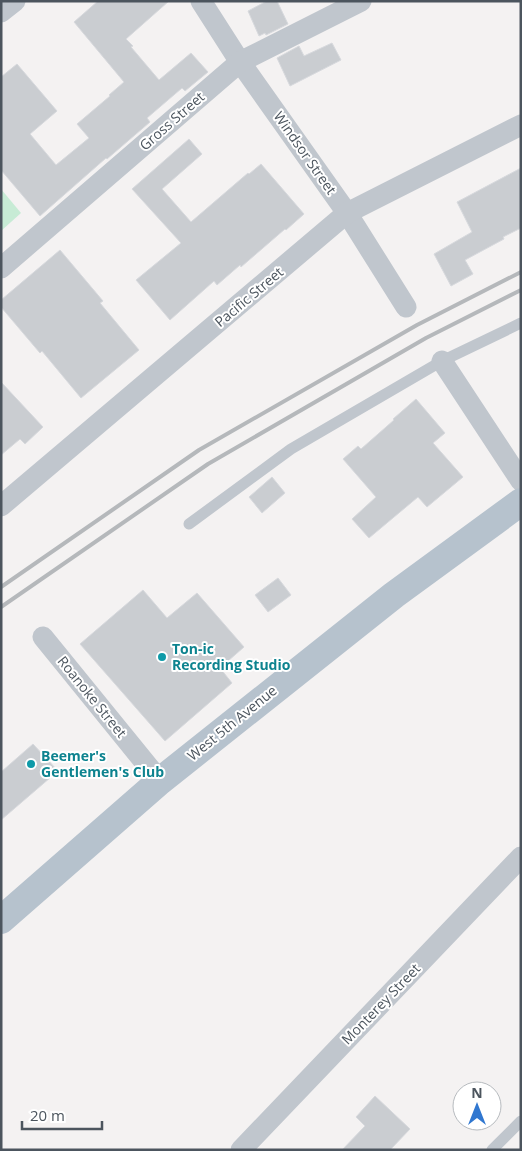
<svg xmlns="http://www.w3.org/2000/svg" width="522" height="1151" font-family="'Open Sans',sans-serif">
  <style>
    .green { fill: #c7ebd5 }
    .building { fill: #cacdd1; stroke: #d7d9dd }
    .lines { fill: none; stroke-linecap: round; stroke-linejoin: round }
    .lane { stroke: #c0c6cd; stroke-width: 11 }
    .street { stroke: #c0c6cd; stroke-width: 21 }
    .primary { stroke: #b6c2cd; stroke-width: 28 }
    .rail { stroke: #b5b8bb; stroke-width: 4 }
    .culture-dot { fill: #0f9aa8; stroke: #fff; stroke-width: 2 }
    .labels { text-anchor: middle; stroke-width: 4; stroke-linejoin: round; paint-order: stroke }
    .street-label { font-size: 14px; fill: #4c555e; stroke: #fff }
    .culture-label { font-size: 14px; font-weight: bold; fill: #0d838f; stroke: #fff; text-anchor: start }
  </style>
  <rect width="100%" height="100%" fill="#f4f2f2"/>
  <!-- green -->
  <polygon class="green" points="1,189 21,213 1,231"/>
  <!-- building -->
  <g class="building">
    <polygon points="98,1 169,1 126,39 133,46 131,47 159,80 191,53 208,72 185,91 182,88 147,118 150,122 107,159 106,158 40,216 1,170 1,77 17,64 57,111 30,134 56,165 89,138 77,124 110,96 109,95 124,82 74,22"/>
    <polygon points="267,1 277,1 288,24 266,35 265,33 259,36 248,11"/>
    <polygon points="332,43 341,60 290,86 277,58 299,46 304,56"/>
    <polygon points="189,139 202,154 162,189 191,222 248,173 249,174 261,164 304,214 286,230 285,229 241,267 240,265 217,285 214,281 170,320 136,280 181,243 132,189"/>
    <polygon points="521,168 521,228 503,237 504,239 465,260 473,274 451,286 434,254 472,232 457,202"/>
    <polygon points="60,250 103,301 100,303 139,350 81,398 42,351 40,353 1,307 1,300"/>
    <polygon points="1,382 43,427 25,444 20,439 1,455"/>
    <polygon points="416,399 445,433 433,443 463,477 427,507 418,497 369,538 352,519 376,497 343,459 358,446 361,449 394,420 393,419"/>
    <polygon points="272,477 285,493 262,513 249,497"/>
    <polygon points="278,578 291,595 268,612 255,595"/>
    <polygon points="143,590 167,618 197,593 244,647 220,668 232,683 165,741 80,644"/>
    <polygon points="33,744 58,771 1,820 1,772"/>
    <polygon points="375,1096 410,1129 390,1150 342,1150 365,1126 356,1117"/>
  </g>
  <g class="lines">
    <!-- lane -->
    <g class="lane">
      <polyline points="189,524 291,449 442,361 521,323"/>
      <polyline points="492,1150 521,1121"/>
    </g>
    <!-- street -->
    <g class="street">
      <polyline points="201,1 240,62 347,213 406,307"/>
      <polyline points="1,12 15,1"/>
      <polyline points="1,268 240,62 361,1"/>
      <polyline points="442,361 521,481"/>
      <polyline points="1,506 347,213 521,125"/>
      <polyline points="43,637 160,781"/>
      <polyline points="241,1150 521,857"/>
    </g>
    <!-- primary -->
    <polyline class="primary" points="1,920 160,781 394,595 521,502"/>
    <!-- rail -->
    <g class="rail">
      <polyline points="1,587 199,450 417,325 521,272"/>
      <polyline points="1,607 208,464 426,338 521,290"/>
    </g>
  </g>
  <!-- markers -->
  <g class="culture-dot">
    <circle cx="162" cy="657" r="5"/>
    <circle cx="31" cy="764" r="5"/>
  </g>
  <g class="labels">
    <!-- street labels -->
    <g class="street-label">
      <text transform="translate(172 121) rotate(-41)" y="5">Gross Street</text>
      <text transform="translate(305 153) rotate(55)" y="5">Windsor Street</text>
      <text transform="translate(249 297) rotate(-40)" y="5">Pacific Street</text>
      <text transform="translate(92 697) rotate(51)" y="5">Roanoke Street</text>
      <text transform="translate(232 723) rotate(-39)" y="5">West 5th Avenue</text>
      <text transform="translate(381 1004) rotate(-46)" y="5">Monterey Street</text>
    </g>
    <!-- culture labels -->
    <g class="culture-label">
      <text x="172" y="654">Ton-ic<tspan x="172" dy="16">Recording Studio</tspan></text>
      <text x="41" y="761">Beemer's<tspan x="41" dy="16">Gentlemen's Club</tspan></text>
    </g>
  </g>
  <!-- border -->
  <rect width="522" height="1151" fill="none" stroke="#4c555e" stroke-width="5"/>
  <!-- north arrow -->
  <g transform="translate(477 1106)"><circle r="24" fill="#ffffff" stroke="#b7bbbf"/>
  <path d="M0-4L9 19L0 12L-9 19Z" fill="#3077d0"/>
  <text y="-8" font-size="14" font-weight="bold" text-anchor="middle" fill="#4c555e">N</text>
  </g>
  <!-- scale -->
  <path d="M22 1121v8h80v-8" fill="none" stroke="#4c555e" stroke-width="2.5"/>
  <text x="30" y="1121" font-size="15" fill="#4c555e" stroke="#ffffff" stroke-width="4" paint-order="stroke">20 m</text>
</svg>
